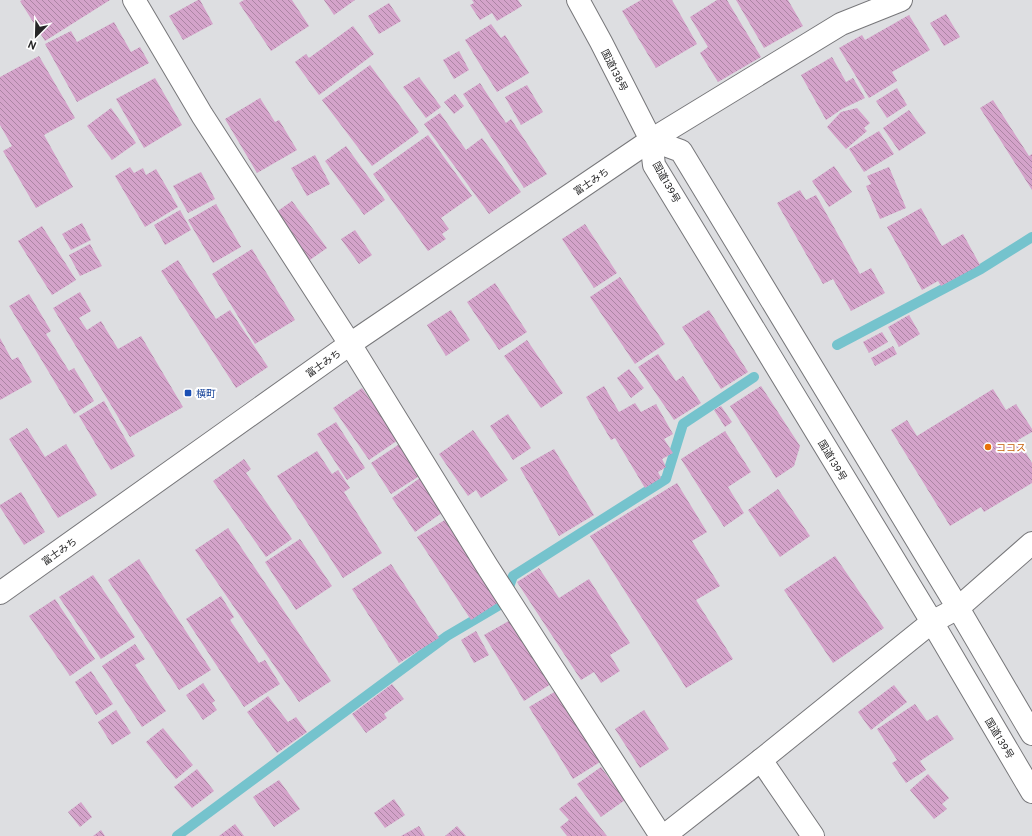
<svg xmlns="http://www.w3.org/2000/svg" width="1032" height="836" font-family="Overpass,'Noto Sans JP',sans-serif">
  <style>
    .lines { fill: none; stroke-linecap: round; stroke-linejoin: round }
    .stream { stroke: #75c3cd; stroke-width: 10 }
    .building { fill: url(#building-back-hatch) }
    .minor-casing { stroke: #77777a; stroke-width: 24 }
    .trunk-casing { stroke: #77777a; stroke-width: 24 }
    .minor { stroke: #fff; stroke-width: 22 }
    .trunk { stroke: #fff; stroke-width: 22 }
    .transit-dot { fill: #1a4fb4; stroke: #fff; stroke-width: 1.5 }
    .food-dot { fill: #e8710a; stroke: #fff; stroke-width: 1.5 }
    .labels { text-anchor: middle; stroke-width: 4; stroke-linejoin: round; paint-order: stroke }
    .street-label { font-size: 10px; fill: #262627; stroke: #fff }
    .transit-label { font-size: 10px; fill: #164399; stroke: #fff; text-anchor: start }
    .food-label { font-size: 10px; fill: #c56008; stroke: #fff; text-anchor: start }
  </style>
  <defs>
    <pattern id="building-back-hatch" width="6" height="6" patternUnits="userSpaceOnUse"><rect width="6" height="6" fill="#d4a3ca"/><path d="M-1 5l2 2M0 0l6 6M5-1l2 2" fill="none" stroke="#ac85a4"/></pattern>
  </defs>
  <rect width="100%" height="100%" fill="#dddee1"/>
  <g class="lines">
    <!-- stream -->
    <g class="stream">
      <polyline points="837,345 981,269 1032,237"/>
      <polyline points="177,836 447,636 503,603 513,576 666,479 683,424 754,377"/>
    </g>
  </g>
  <!-- building -->
  <g class="building">
    <polygon points="22,0 110,0 45,41 20,1"/>
    <polygon points="198,0 200,0 213,24 183,40 169,16"/>
    <polygon points="244,0 292,0 309,26 271,51 239,3"/>
    <polygon points="324,0 355,0 334,15"/>
    <polygon points="472,0 518,0 522,6 497,21 492,13 480,20 470,5 474,3"/>
    <polygon points="641,0 672,0 697,44 656,68 622,11"/>
    <polygon points="717,0 727,0 761,57 718,82 700,53 708,47 690,17"/>
    <polygon points="736,0 788,0 803,26 764,48"/>
    <polygon points="389,3 401,21 379,34 368,16"/>
    <polygon points="946,14 960,37 944,46 930,23"/>
    <polygon points="909,15 930,50 892,72 897,81 869,98 839,48 862,35 865,40"/>
    <polygon points="114,22 131,52 140,47 149,63 77,102 45,44 71,31 77,42"/>
    <polygon points="491,24 501,38 505,35 529,73 497,92 465,40"/>
    <polygon points="353,26 374,54 319,95 295,62 306,54 309,58"/>
    <polygon points="459,51 469,70 454,79 443,60"/>
    <polygon points="39,56 75,118 44,135 73,187 36,208 3,151 12,146 0,125 0,77"/>
    <polygon points="832,57 846,82 853,78 865,98 842,109 826,120 801,75"/>
    <polygon points="370,65 419,132 372,166 322,100"/>
    <polygon points="419,77 441,107 426,118 403,87"/>
    <polygon points="155,78 182,125 144,148 116,99"/>
    <polygon points="480,83 506,123 511,119 547,174 524,188 463,94"/>
    <polygon points="527,85 543,112 521,125 505,97"/>
    <polygon points="897,88 907,105 887,118 876,101"/>
    <polygon points="455,94 464,106 454,114 444,102"/>
    <polygon points="260,98 275,122 279,120 297,150 257,173 225,119"/>
    <polygon points="993,100 1029,156 1032,154 1032,190 980,108"/>
    <polygon points="111,108 136,143 112,160 87,126"/>
    <polygon points="857,108 870,123 864,128 867,131 846,149 827,127 841,112"/>
    <polygon points="909,110 926,133 899,151 883,128"/>
    <polygon points="440,113 466,150 482,138 521,192 489,214 424,124"/>
    <polygon points="879,131 894,154 864,172 849,149"/>
    <polygon points="428,135 472,196 441,218 449,229 442,234 446,239 428,251 373,174"/>
    <polygon points="346,146 385,200 364,215 325,161"/>
    <polygon points="315,155 330,184 307,196 291,168"/>
    <polygon points="834,166 852,192 829,207 812,181"/>
    <polygon points="130,167 134,173 143,168 146,175 156,169 178,207 145,227 115,176"/>
    <polygon points="889,167 906,208 880,219 866,186 871,184 867,176"/>
    <polygon points="201,172 215,199 188,213 173,186"/>
    <polygon points="800,190 806,200 816,195 860,274 871,268 885,293 851,311 833,279 823,284 777,203"/>
    <polygon points="292,201 327,248 307,262 272,215"/>
    <polygon points="216,204 241,247 213,263 188,220"/>
    <polygon points="921,208 942,246 963,234 980,265 941,286 938,281 922,290 887,227"/>
    <polygon points="180,210 191,230 165,245 154,225"/>
    <polygon points="82,223 91,240 71,250 62,234"/>
    <polygon points="585,224 617,273 594,288 562,239"/>
    <polygon points="42,226 76,280 52,295 18,241"/>
    <polygon points="355,230 372,255 359,264 341,239"/>
    <polygon points="90,244 102,266 80,276 69,255"/>
    <polygon points="252,249 295,320 255,344 212,274"/>
    <polygon points="178,260 216,319 230,310 268,367 236,388 161,271"/>
    <polygon points="620,277 665,344 635,364 590,297"/>
    <polygon points="495,283 527,332 499,350 467,302"/>
    <polygon points="80,292 91,311 79,318 87,330 101,321 118,349 141,336 183,407 130,437 53,308"/>
    <polygon points="29,294 51,331 46,334 69,371 74,368 94,401 74,414 9,306"/>
    <polygon points="451,310 470,340 446,356 427,325"/>
    <polygon points="709,310 748,372 721,389 682,327"/>
    <polygon points="909,315 920,334 899,347 888,327"/>
    <polygon points="882,332 888,342 869,353 863,342"/>
    <polygon points="0,338 12,360 18,357 32,382 0,400"/>
    <polygon points="527,340 563,393 541,408 504,356"/>
    <polygon points="893,346 897,354 875,366 871,358"/>
    <polygon points="658,354 676,381 683,376 701,403 674,420 638,367"/>
    <polygon points="629,369 644,388 631,398 617,378"/>
    <polygon points="604,386 619,412 635,403 641,412 656,404 673,434 664,439 673,453 662,459 666,467 658,472 661,478 645,488 615,438 611,440 586,397"/>
    <polygon points="761,386 800,446 794,466 776,478 730,406"/>
    <polygon points="362,388 398,440 369,460 333,408"/>
    <polygon points="993,389 1006,410 1016,404 1032,429 1032,432 1018,440 1032,463 1032,483 984,512 981,507 950,526 891,430 907,420 917,436"/>
    <polygon points="104,401 135,456 111,470 79,416"/>
    <polygon points="721,406 732,422 725,427 714,410"/>
    <polygon points="508,414 531,448 513,460 490,426"/>
    <polygon points="336,422 365,468 347,480 317,434"/>
    <polygon points="27,428 45,457 66,444 97,495 58,518 9,439"/>
    <polygon points="473,430 508,480 481,498 476,490 468,496 439,454"/>
    <polygon points="725,431 751,472 728,487 744,513 724,527 681,459"/>
    <polygon points="401,443 421,475 391,494 371,463"/>
    <polygon points="554,449 594,515 559,536 520,468"/>
    <polygon points="317,451 332,474 338,470 350,488 344,492 382,553 343,578 277,476"/>
    <polygon points="244,459 251,469 246,473 292,539 266,557 213,481"/>
    <polygon points="420,478 443,512 415,532 392,498"/>
    <polygon points="677,483 707,532 692,541 720,586 696,600 733,659 686,688 590,536"/>
    <polygon points="778,489 810,536 780,557 748,510"/>
    <polygon points="21,492 45,532 24,545 0,507 0,505"/>
    <polygon points="448,518 502,600 471,620 417,537"/>
    <polygon points="228,528 331,681 299,702 195,550"/>
    <polygon points="300,539 332,586 296,610 265,562"/>
    <polygon points="835,556 884,628 833,663 784,590"/>
    <polygon points="139,559 211,670 179,690 108,580"/>
    <polygon points="391,564 439,638 399,663 352,589"/>
    <polygon points="539,568 559,598 589,579 630,643 610,655 620,671 601,683 594,672 581,680 517,582"/>
    <polygon points="93,575 135,637 101,659 59,597"/>
    <polygon points="221,596 234,617 230,620 259,663 265,660 280,684 244,707 186,619"/>
    <polygon points="55,599 95,659 70,676 29,616"/>
    <polygon points="512,619 551,684 524,701 484,635"/>
    <polygon points="476,631 489,655 474,663 461,640"/>
    <polygon points="135,644 145,659 135,665 166,711 142,727 102,666"/>
    <polygon points="91,671 113,704 96,715 75,682"/>
    <polygon points="203,683 215,701 212,703 217,710 203,720 186,695"/>
    <polygon points="392,684 404,699 384,714 387,718 366,733 352,714"/>
    <polygon points="894,685 907,702 871,730 858,712"/>
    <polygon points="556,691 600,762 573,779 529,707"/>
    <polygon points="268,696 288,722 296,717 307,732 277,753 247,712"/>
    <polygon points="915,704 927,721 937,715 954,739 920,761 926,770 906,783 892,763 897,760 877,729"/>
    <polygon points="116,710 131,733 112,745 98,722"/>
    <polygon points="644,710 669,749 640,768 615,729"/>
    <polygon points="163,728 193,765 176,779 146,742"/>
    <polygon points="601,767 625,800 601,817 577,784"/>
    <polygon points="197,769 214,791 192,808 174,787"/>
    <polygon points="928,774 949,798 942,804 947,809 934,819 910,790"/>
    <polygon points="279,780 300,809 274,827 253,797"/>
    <polygon points="576,796 607,836 567,836 560,827 569,820 559,809"/>
    <polygon points="394,799 405,815 385,828 374,813"/>
    <polygon points="81,802 92,817 80,827 68,812"/>
    <polygon points="235,824 244,836 219,836"/>
    <polygon points="419,826 425,836 401,836"/>
    <polygon points="457,826 466,836 445,836"/>
    <polygon points="101,830 105,836 93,836"/>
  </g>
  <g class="lines">
    <defs>
      <g id="minor">
        <polyline points="134,0 202,115 350,344 487,566 661,836"/>
        <polyline points="651,140 841,24 901,0"/>
        <polyline points="761,760 813,836"/>
        <polyline points="664,836 761,760 932,622 958,608 1032,543"/>
      </g>
      <g id="trunk">
        <polyline points="578,0 601,42 651,140 654,165 932,622 1032,792"/>
        <polyline points="651,140 681,151 958,608 1032,734"/>
        <polyline points="0,593 350,344 651,140"/>
      </g>
    </defs>
    <!-- minor casing -->
    <use href="#minor" class="minor-casing"/>
    <!-- trunk casing -->
    <use href="#trunk" class="trunk-casing"/>
    <!-- minor -->
    <use href="#minor" class="minor"/>
    <!-- trunk -->
    <use href="#trunk" class="trunk"/>
  </g>
  <!-- markers -->
  <rect class="transit-dot" x="184" y="389" width="8" height="8" rx="2"/>
  <circle class="food-dot" cx="988" cy="447" r="4"/>
  <g class="labels">
    <!-- street labels -->
    <g class="street-label">
      <text transform="translate(615 70) rotate(63)" y="4">国道138号</text>
      <text transform="translate(591 181) rotate(-34)" y="4">富士みち</text>
      <text transform="translate(667 182) rotate(61)" y="4">国道139号</text>
      <text transform="translate(323 363) rotate(-35)" y="4">富士みち</text>
      <text transform="translate(833 460) rotate(59)" y="4">国道139号</text>
      <text transform="translate(59 551) rotate(-35)" y="4">富士みち</text>
      <text transform="translate(1000 738) rotate(59)" y="4">国道139号</text>
    </g>
    <!-- transit labels -->
    <g class="transit-label">
      <text x="196" y="397">横町</text>
    </g>
    <!-- food labels -->
    <g class="food-label">
      <text x="996" y="451">ココス</text>
    </g>
  </g>
  <!-- north arrow -->
  <g transform="translate(36 36) rotate(203)" stroke="#ffffff" stroke-width="3" paint-order="stroke">
  <path d="M0-3L7 15L0 10L-7 15Z" fill="#262627"/>
  <text y="-6" font-size="11" font-weight="bold" text-anchor="middle" fill="#262627">N</text>
  </g>
</svg>
